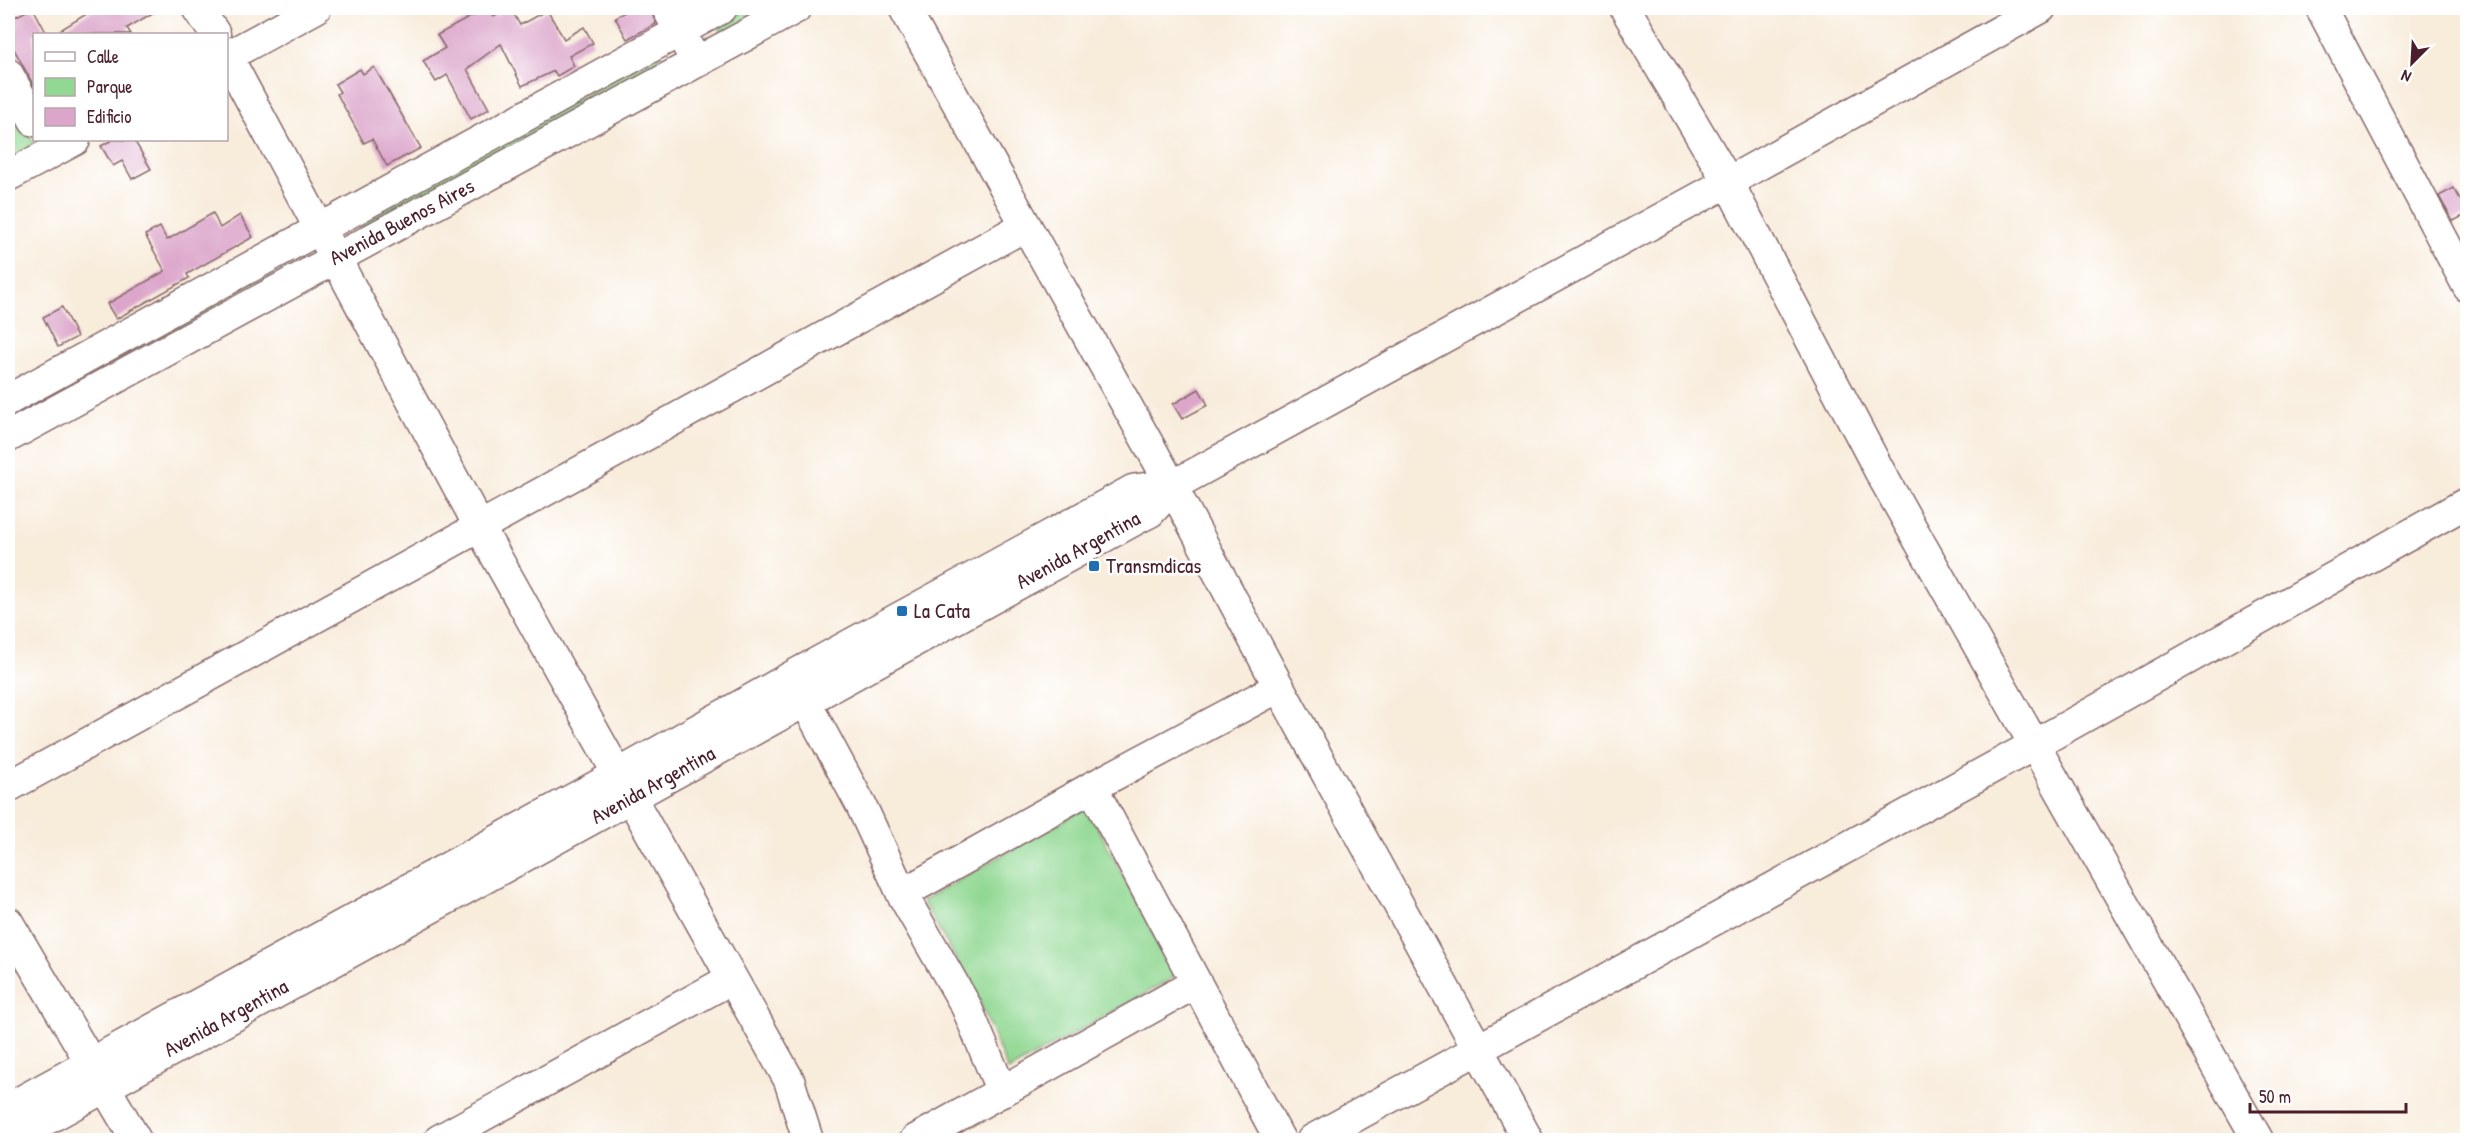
<svg xmlns="http://www.w3.org/2000/svg" width="2475" height="1148" font-family="'Patrick Hand',sans-serif">
  <style>
    .green { fill: #91d893; stroke: #6e7c5f; stroke-width: 1.5 }
    .building { fill: #dca6cb }
    .lines { fill: none; stroke-linecap: round; stroke-linejoin: round }
    .minor-casing { stroke: #876769; stroke-width: 33 }
    .major-casing { stroke: #876769; stroke-width: 36 }
    .minor { stroke: #fff; stroke-width: 30 }
    .major { stroke: #fff; stroke-width: 33 }
    .poi-dot { fill: #1f6fb2; stroke: #fff; stroke-width: 2 }
    .labels { text-anchor: middle; stroke-width: 5; stroke-linejoin: round; paint-order: stroke }
    .street-label { font-size: 21px; fill: #4a1f2b; stroke: #fff }
    .poi-label { font-size: 21px; fill: #4a1f2b; stroke: #fff; text-anchor: start }
  </style>
  <rect width="100%" height="100%" fill="#fff"/>
  <filter id="ink" filterUnits="userSpaceOnUse"><feTurbulence type="fractalNoise" baseFrequency=".0167" numOctaves="2"/><feDisplacementMap in="SourceGraphic" scale="12" xChannelSelector="R" yChannelSelector="G"/><feConvolveMatrix kernelMatrix="1 2 1 2 8 2 1 2 1" color-interpolation-filters="sRGB"/></filter>
  <filter id="wash" filterUnits="userSpaceOnUse"><feTurbulence type="fractalNoise" baseFrequency=".008" numOctaves="4" result="noise"/><feDisplacementMap in="SourceGraphic" scale="24" xChannelSelector="R" yChannelSelector="G"/><feGaussianBlur stdDeviation="1.35" result="paint"/><feColorMatrix in="noise" values="0 0 0 0 0 0 0 0 0 0 0 0 0 0 0 0 0 1.4 0 .05"/><feComposite in="paint" operator="in"/></filter>
  <g filter="url(#wash)">
    <rect width="100%" height="100%" fill="#f8ecdb"/>
    <!-- green -->
    <g class="green">
      <polygon points="750,8 777,8 724,36 718,25"/>
      <polygon points="659,54 665,66 362,230 355,218"/>
      <polygon points="8,96 36,146 8,161"/>
      <polygon points="300,252 305,264 8,427 8,411"/>
      <polygon points="1087,807 1176,976 1008,1071 976,993 922,901"/>
    </g>
    <g id="blocks">
      <!-- building -->
      <g class="building">
        <polygon points="33,8 47,34 34,34 34,86 8,38 8,20"/>
        <polygon points="96,8 161,8 127,28 131,34 54,34"/>
        <polygon points="487,8 493,17 511,9 520,25 547,10 564,39 584,27 593,43 569,56 574,66 557,76 554,71 522,86 501,44 467,69 489,109 471,119 447,75 436,82 423,61 445,48 437,35"/>
        <polygon points="633,8 650,8 656,24 627,39 615,17"/>
        <polygon points="374,67 421,148 387,166 372,139 364,143 337,94 340,92 335,84 360,69 363,74"/>
        <polygon points="112,140 134,140 151,169 132,179 122,161 113,166 101,146"/>
        <polygon points="2454,188 2468,214 2453,221 2439,196"/>
        <polygon points="213,213 220,228 240,215 253,237 187,274 189,278 116,319 107,304 165,271 145,235 160,227 167,240"/>
        <polygon points="62,307 77,337 58,347 43,317"/>
        <polygon points="1199,389 1208,405 1182,419 1173,404"/>
      </g>
    </g>
  </g>
  <g filter="url(#ink)">
    <use href="#blocks" fill-opacity="0" stroke="#876769" stroke-width="1.5"/>
    <g class="lines">
      <defs>
        <g id="minor">
          <polyline points="198,8 215,34"/>
          <polyline points="667,8 688,47"/>
          <polyline points="904,8 1172,486 1279,687 1528,1140"/>
          <polyline points="1625,8 1728,182 1880,472 2258,1140"/>
          <polyline points="2321,8 2468,287"/>
          <polyline points="226,54 479,526 789,1080 808,1140"/>
          <polyline points="226,57 316,8"/>
          <polyline points="8,74 34,121"/>
          <polyline points="8,176 75,140"/>
          <polyline points="8,400 722,8"/>
          <polyline points="8,437 796,8"/>
          <polyline points="1172,486 1728,182 2041,8"/>
          <polyline points="805,701 861,805 902,894 966,1006 1002,1092"/>
          <polyline points="8,787 1025,226"/>
          <polyline points="1092,787 1280,1140"/>
          <polyline points="902,894 1092,787 1279,687"/>
          <polyline points="8,922 136,1140"/>
          <polyline points="439,1140 731,979"/>
          <polyline points="915,1140 1196,983"/>
          <polyline points="1312,1140 2034,745 2468,502"/>
        </g>
        <g id="major">
          <polyline points="8,1110 618,776 792,678 1125,496 1134,491 1172,486"/>
          <polyline points="8,1139 1137,517 1149,511 1172,486"/>
        </g>
      </defs>
      <!-- minor casing -->
      <use href="#minor" class="minor-casing"/>
      <!-- major casing -->
      <use href="#major" class="major-casing"/>
      <!-- minor -->
      <use href="#minor" class="minor"/>
      <!-- major -->
      <use href="#major" class="major"/>
    </g>
  </g>
  <!-- markers -->
  <g class="poi-dot">
    <rect x="1088" y="560" width="12" height="12" rx="3"/>
    <rect x="896" y="605" width="12" height="12" rx="3"/>
  </g>
  <g class="labels">
    <!-- street labels -->
    <g class="street-label">
      <text transform="translate(402 222) rotate(-28)" y="7">Avenida Buenos Aires</text>
      <text transform="translate(1078 550) rotate(-29)" y="7">Avenida Argentina</text>
      <text transform="translate(653 785) rotate(-29)" y="7">Avenida Argentina</text>
      <text transform="translate(226 1018) rotate(-29)" y="7">Avenida Argentina</text>
    </g>
    <!-- poi labels -->
    <g class="poi-label">
      <text x="1106" y="573">Transmdicas</text>
      <text x="914" y="618">La Cata</text>
    </g>
  </g>
  <!-- margin -->
  <rect width="2475" height="1148" fill="none" stroke="#fff" stroke-width="30"/>
  <!-- legend -->
  <rect x="33" y="33" width="195" height="108" fill="#ffffff" stroke="#b7a5aa" stroke-width="1.5"/>
  <rect x="45" y="52" width="30" height="9" fill="#ffffff" stroke="#b7a5aa" stroke-width="1.5"/>
  <text x="87" y="63" font-size="18" fill="#4a1f2b">Calle</text>
  <rect x="45" y="78" width="30" height="18" fill="#91d893" stroke="#b7a5aa" stroke-width="1.5"/>
  <text x="87" y="93" font-size="18" fill="#4a1f2b">Parque</text>
  <rect x="45" y="108" width="30" height="18" fill="#dca6cb" stroke="#b7a5aa" stroke-width="1.5"/>
  <text x="87" y="123" font-size="18" fill="#4a1f2b">Edificio</text>
  <!-- north arrow -->
  <g transform="translate(2412 63) rotate(204)" stroke="#ffffff" stroke-width="4.5" paint-order="stroke">
  <path d="M0-4.5L10 22L0 15L-10 22Z" fill="#4a1f2b"/>
  <text y="-9" font-size="16" font-weight="bold" text-anchor="middle" fill="#4a1f2b">N</text>
  </g>
  <!-- scale -->
  <path d="M2250 1103v9h156v-9" fill="none" stroke="#4a1f2b" stroke-width="3"/>
  <text x="2259" y="1103" font-size="18" fill="#4a1f2b" stroke="#ffffff" stroke-width="4.5" paint-order="stroke">50 m</text>
</svg>
